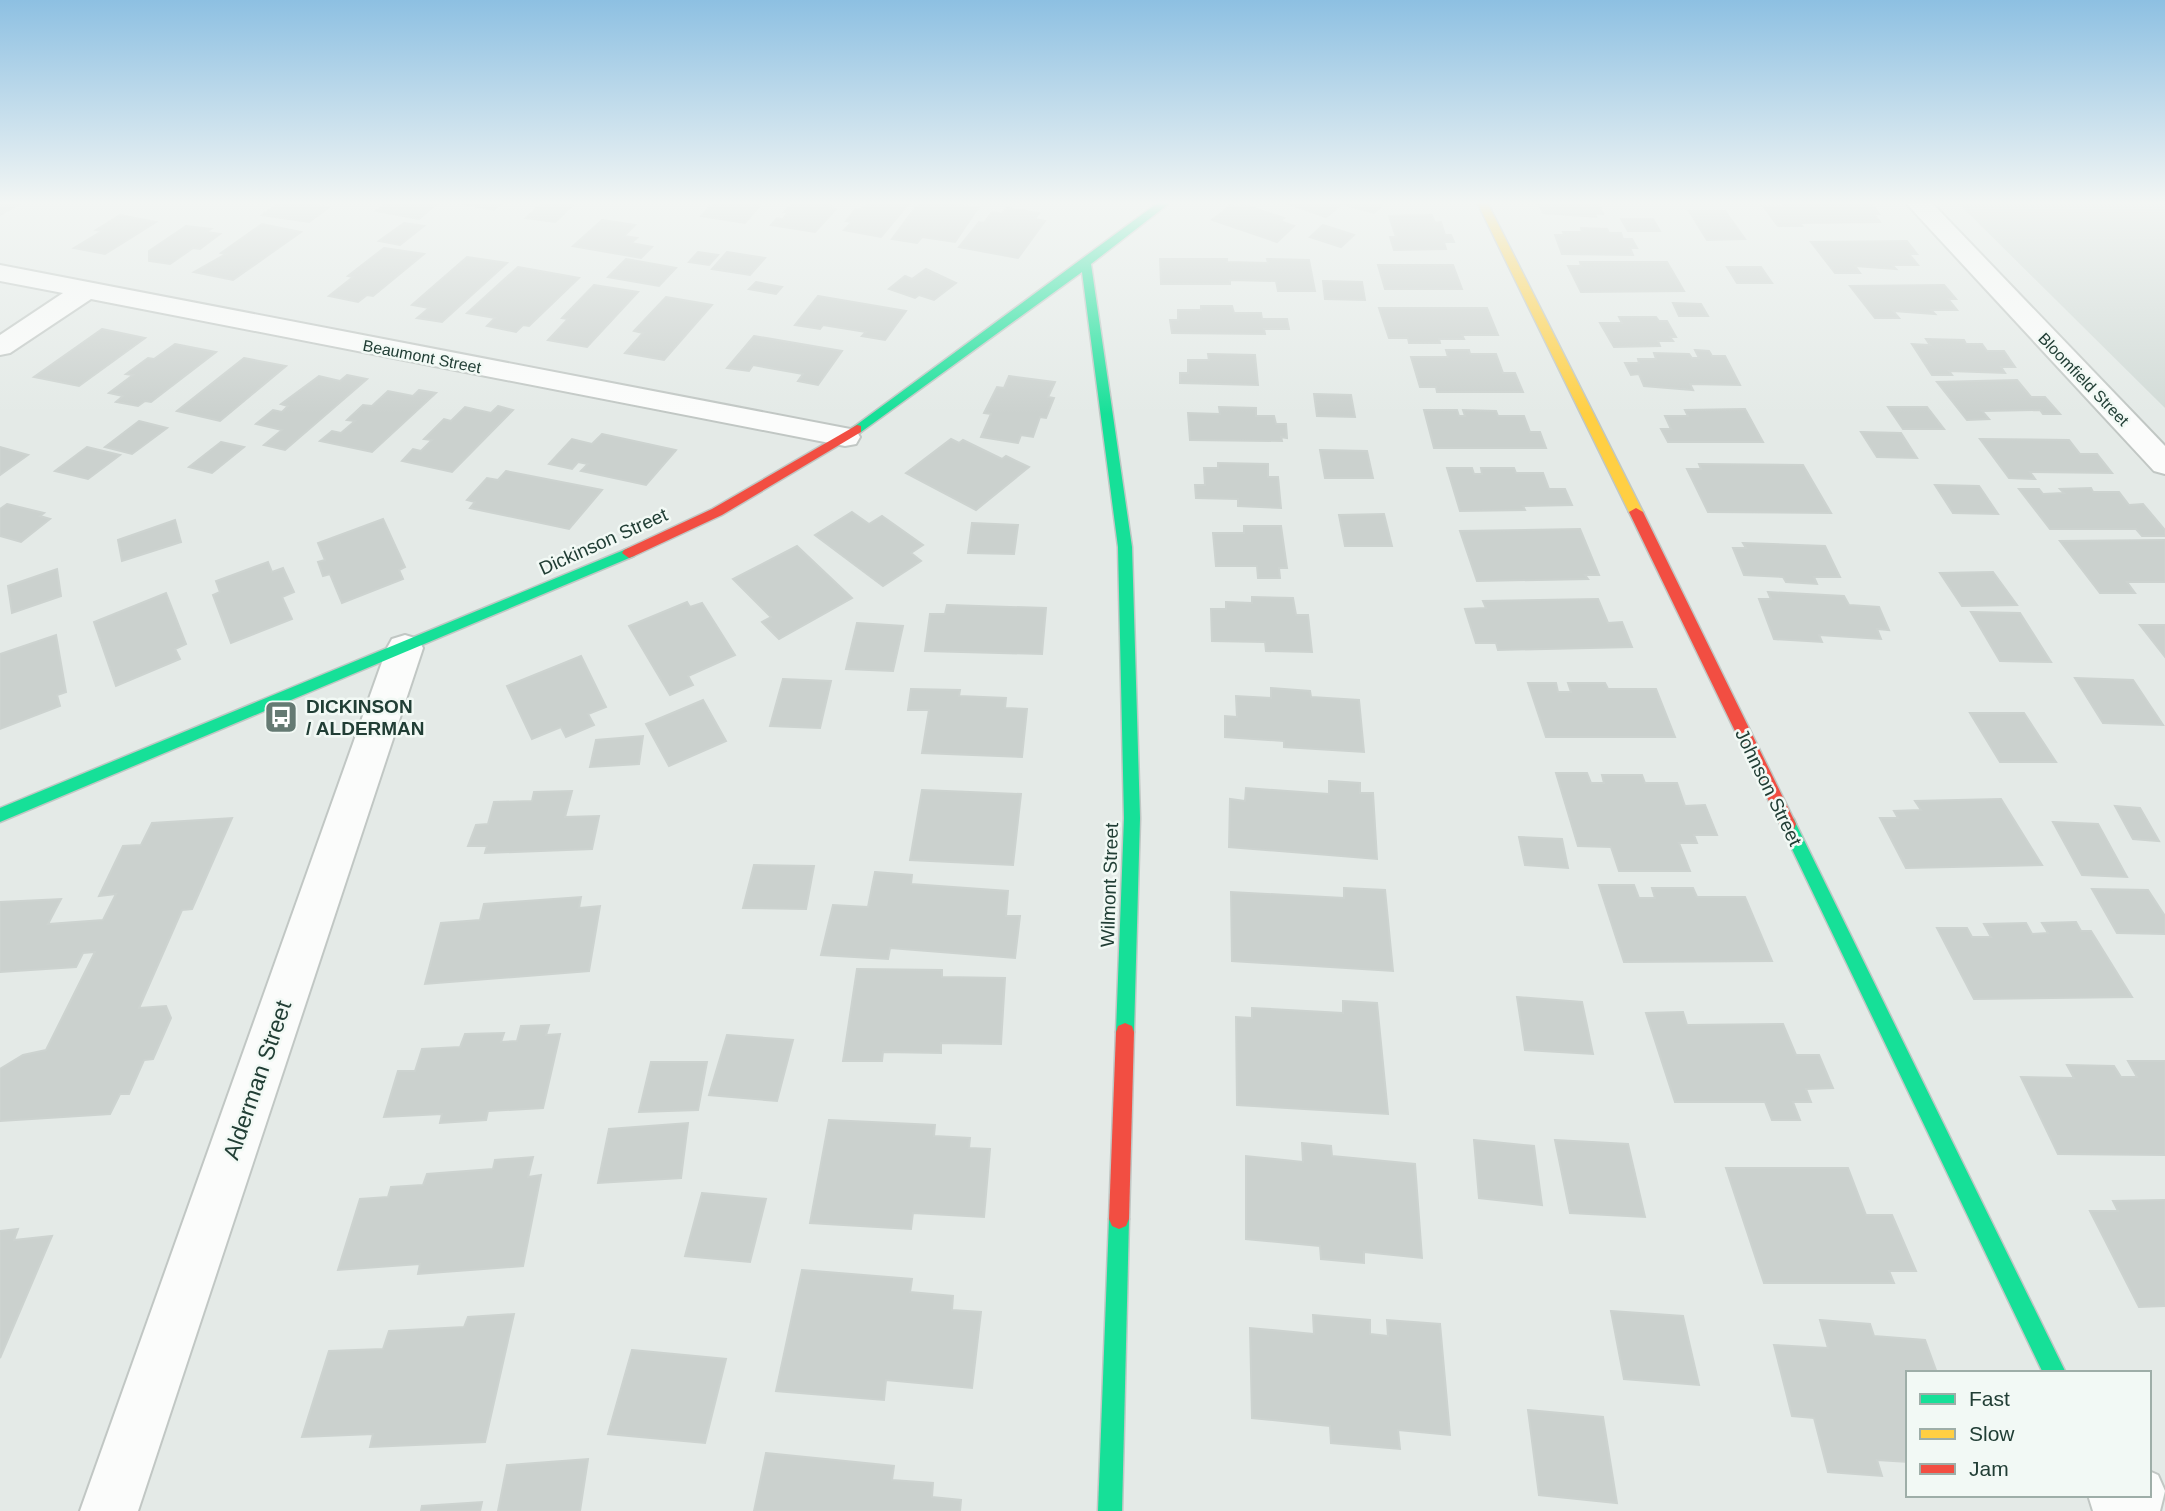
<svg xmlns="http://www.w3.org/2000/svg" width="2165" height="1511" font-family="Arial,sans-serif">
  <style>
    .built { fill: #d2dbd7 }
    .building { fill: #cbd1ce; stroke: #cdd3d0; stroke-width: 2 }
    .lines { fill: none; stroke-linecap: round; stroke-linejoin: round }
    .street-casing { stroke: #c1c7c4; stroke-width: 4 }
    .fast-casing { stroke: #c0c7c4; stroke-width: 3 }
    .slow-casing { stroke: #c0c7c4; stroke-width: 3 }
    .jam-casing { stroke: #c0c7c4; stroke-width: 3 }
    .street { fill: #fbfcfb; fill-rule: evenodd }
    .fast { fill: #16e098; fill-rule: evenodd }
    .slow { fill: #ffcf43; fill-rule: evenodd }
    .jam { fill: #f24e42; fill-rule: evenodd }
    .labels { text-anchor: middle; stroke-width: 5; stroke-linejoin: round; paint-order: stroke }
    .far-street-label { font-size: 16px; fill: #213e35; stroke: #f2f9f5 }
    .street-label { font-size: 19px; fill: #213e35; stroke: #f2f9f5 }
    .poi-label { font-size: 19px; font-weight: bold; fill: #213e35; stroke: #f2f9f5; text-anchor: start }
    .near-street-label { font-size: 23px; fill: #213e35; stroke: #f2f9f5 }
  </style>
  <rect width="100%" height="100%" fill="#e4eae7"/>
  <!-- built -->
  <polygon class="built" points="1957,202 2162,202 2165,205 2165,408"/>
  <!-- building -->
  <g class="building">
    <polygon points="0,202 22,202 0,215"/>
    <polygon points="280,202 298,202 329,207 309,222 262,215"/>
    <polygon points="388,202 439,202 419,219 376,211"/>
    <polygon points="465,202 503,202 494,210 463,204"/>
    <polygon points="543,202 557,202 573,205 555,222 526,218"/>
    <polygon points="714,202 763,202 745,223 701,216"/>
    <polygon points="792,202 833,202 828,208 836,209 815,232 771,225 777,218 783,219 788,212 784,212"/>
    <polygon points="868,202 885,203 910,202 881,237 844,230 852,222 846,221 856,209 862,209"/>
    <polygon points="927,202 940,202 978,208 955,242 922,237 917,243 892,239 918,204"/>
    <polygon points="1283,202 1343,202 1343,203 1326,217"/>
    <polygon points="1347,202 1385,202 1374,213 1345,205"/>
    <polygon points="1538,202 1598,202 1603,214 1595,213 1596,217 1543,213"/>
    <polygon points="1780,202 1870,202 1879,214 1874,214 1880,222 1800,223 1802,226 1778,226 1763,206 1783,206"/>
    <polygon points="1242,204 1284,218 1280,221 1294,226 1277,242 1212,220 1231,205 1239,207"/>
    <polygon points="1007,208 1039,213 1035,219 1045,221 1018,258 959,247 979,222 984,223 992,212 1002,214"/>
    <polygon points="1689,211 1725,211 1745,239 1707,240"/>
    <polygon points="120,215 156,222 105,254 74,248 102,231 96,230"/>
    <polygon points="1432,215 1435,223 1441,222 1445,235 1451,235 1454,242 1444,242 1446,249 1394,250 1390,237 1396,237 1389,216"/>
    <polygon points="1621,219 1653,219 1660,231 1628,231"/>
    <polygon points="602,220 635,225 624,236 637,238 631,243 652,247 641,258 573,246"/>
    <polygon points="404,223 424,226 400,245 379,241"/>
    <polygon points="262,224 301,232 233,280 194,272 226,254 221,253"/>
    <polygon points="1323,225 1354,235 1341,247 1310,237"/>
    <polygon points="186,226 211,229 206,232 220,234 200,249 193,248 170,264 149,261 149,251"/>
    <polygon points="1581,228 1607,229 1609,233 1621,233 1623,239 1632,239 1637,248 1630,248 1633,255 1562,254 1555,235 1564,235 1563,232 1582,232"/>
    <polygon points="1907,241 1917,254 1909,254 1918,265 1892,265 1896,269 1855,266 1860,273 1835,273 1811,242"/>
    <polygon points="384,248 424,254 373,296 367,295 358,302 329,296 353,277 348,276"/>
    <polygon points="698,252 718,255 709,265 689,262"/>
    <polygon points="727,252 765,258 750,275 712,269"/>
    <polygon points="467,257 507,263 442,322 417,318 429,308 412,305"/>
    <polygon points="626,259 676,268 659,286 608,277"/>
    <polygon points="1160,259 1227,259 1227,262 1268,263 1267,259 1309,260 1315,291 1278,291 1276,281 1230,280 1230,284 1161,284"/>
    <polygon points="1580,262 1667,262 1684,291 1581,292 1568,266 1581,266"/>
    <polygon points="1378,265 1453,265 1462,289 1385,289"/>
    <polygon points="518,267 579,278 529,326 523,325 516,332 487,326 495,318 467,313"/>
    <polygon points="1727,267 1761,267 1772,283 1737,283"/>
    <polygon points="926,269 956,283 934,300 919,295 915,298 889,289 905,276 912,279"/>
    <polygon points="1323,281 1362,282 1365,300 1325,299"/>
    <polygon points="756,282 782,287 776,294 749,289"/>
    <polygon points="594,285 638,292 587,347 548,340 568,319 562,318"/>
    <polygon points="1944,285 1956,299 1948,299 1957,310 1931,310 1935,314 1893,311 1899,318 1875,318 1850,286"/>
    <polygon points="818,296 906,311 885,340 862,336 866,332 823,325 820,329 795,325"/>
    <polygon points="666,297 712,305 664,360 625,353 643,333 634,331"/>
    <polygon points="1673,303 1701,304 1708,316 1679,316"/>
    <polygon points="1201,306 1232,306 1234,313 1261,313 1262,319 1287,319 1289,329 1264,329 1265,334 1172,333 1170,320 1178,320 1178,310 1201,310"/>
    <polygon points="1379,308 1487,308 1498,335 1462,335 1464,339 1439,339 1440,343 1409,343 1408,338 1389,338"/>
    <polygon points="1619,317 1656,317 1659,321 1667,321 1676,337 1670,337 1673,341 1658,341 1660,346 1614,347 1600,323 1622,323"/>
    <polygon points="102,329 145,338 79,386 34,377"/>
    <polygon points="754,336 842,351 818,385 798,381 803,374 753,365 749,371 727,368"/>
    <polygon points="1926,339 1964,340 1966,344 1982,344 1987,351 2004,351 2015,367 2001,367 2005,373 1949,371 1952,375 1932,375 1912,344 1930,345"/>
    <polygon points="175,344 216,352 151,402 145,401 138,406 116,402 123,396 109,393 133,375 126,374 148,358 154,359"/>
    <polygon points="1446,350 1469,350 1470,354 1496,354 1503,373 1515,373 1523,392 1437,392 1436,387 1420,387 1411,357 1448,357"/>
    <polygon points="1695,350 1709,351 1712,356 1725,356 1740,385 1690,384 1693,390 1644,386 1639,374 1631,375 1625,363 1639,363 1638,359 1656,359 1654,353 1689,354 1692,358 1699,358"/>
    <polygon points="1208,354 1255,355 1258,385 1180,383 1180,373 1188,373 1188,360 1209,360"/>
    <polygon points="244,358 286,366 220,421 177,411"/>
    <polygon points="347,375 367,379 285,450 264,445 282,430 256,424 273,410 282,412 288,406 281,404 319,376 340,381"/>
    <polygon points="1009,376 1055,382 1048,397 1054,398 1046,418 1040,417 1033,437 1021,435 1018,443 981,437 991,414 984,413 997,387 1004,388"/>
    <polygon points="2017,380 2031,397 2045,397 2060,414 2043,414 2040,410 1982,411 1989,419 1967,420 1937,382"/>
    <polygon points="419,390 436,393 372,452 320,441 332,431 341,433 355,421 347,420 363,405 372,406 388,391 413,396"/>
    <polygon points="1314,394 1351,395 1355,417 1317,416"/>
    <polygon points="498,406 513,410 452,472 402,461 413,449 421,451 432,440 424,439 444,419 451,421 465,407 491,413"/>
    <polygon points="1219,407 1256,408 1256,416 1274,416 1276,424 1286,424 1287,438 1281,437 1282,441 1190,440 1188,413 1220,414"/>
    <polygon points="1888,407 1927,407 1944,429 1903,429"/>
    <polygon points="1745,409 1763,442 1668,442 1661,429 1671,429 1665,416 1688,416 1685,410"/>
    <polygon points="1424,410 1457,410 1459,416 1465,416 1463,410 1496,411 1498,416 1524,416 1530,432 1540,432 1546,448 1434,448"/>
    <polygon points="139,421 167,428 132,454 105,447"/>
    <polygon points="1861,432 1901,433 1917,458 1877,457"/>
    <polygon points="602,434 676,450 646,485 581,471 588,464 578,462 572,469 549,464 572,439 592,444"/>
    <polygon points="951,439 959,443 963,440 1002,459 1006,456 1029,467 976,510 906,473"/>
    <polygon points="1980,439 2069,440 2080,454 2097,454 2112,473 2030,472 2035,479 2009,478"/>
    <polygon points="221,442 244,447 212,473 189,467"/>
    <polygon points="0,447 28,455 0,475"/>
    <polygon points="87,447 120,455 88,479 55,471"/>
    <polygon points="1320,450 1367,451 1373,478 1325,478"/>
    <polygon points="1218,463 1268,464 1268,477 1278,477 1281,508 1238,506 1238,499 1196,498 1195,485 1205,485 1204,468 1218,468"/>
    <polygon points="1699,464 1803,465 1831,513 1708,512 1687,469 1701,469"/>
    <polygon points="1447,468 1472,468 1474,474 1482,474 1481,468 1514,468 1516,473 1543,473 1549,489 1565,489 1572,505 1523,506 1525,510 1460,511"/>
    <polygon points="506,471 602,490 569,529 470,508 475,502 467,500 487,478 498,480"/>
    <polygon points="1935,485 1979,486 1998,514 1953,513"/>
    <polygon points="2091,488 2093,492 2119,492 2129,505 2143,504 2165,530 2165,536 2142,536 2136,529 2050,529 2019,489 2039,489 2043,494 2064,493 2060,489"/>
    <polygon points="7,504 44,513 40,516 50,519 21,542 0,536 0,509"/>
    <polygon points="852,512 869,524 882,516 923,545 911,553 921,561 883,586 815,535"/>
    <polygon points="1384,514 1392,546 1345,546 1339,515"/>
    <polygon points="383,519 405,567 399,570 403,579 342,603 330,574 323,576 318,562 325,560 318,543"/>
    <polygon points="175,520 181,542 122,561 118,540"/>
    <polygon points="972,523 1018,525 1014,554 968,553"/>
    <polygon points="1244,526 1281,526 1287,568 1279,568 1280,578 1258,578 1257,566 1216,566 1213,533 1244,533"/>
    <polygon points="1580,529 1599,575 1585,575 1588,579 1477,581 1460,531"/>
    <polygon points="2165,540 2165,582 2127,582 2135,593 2100,593 2060,541"/>
    <polygon points="1743,543 1825,546 1840,577 1814,577 1817,584 1786,582 1783,577 1744,575 1733,548 1746,548"/>
    <polygon points="797,546 852,598 779,639 762,622 771,617 733,579"/>
    <polygon points="268,562 272,572 283,568 294,592 282,597 292,619 231,643 213,595 220,592 216,581"/>
    <polygon points="57,569 61,596 12,613 8,586"/>
    <polygon points="1993,572 2017,605 1962,606 1940,573"/>
    <polygon points="1768,592 1844,596 1849,605 1879,607 1889,630 1877,629 1881,639 1819,635 1822,642 1774,639 1759,599 1771,599"/>
    <polygon points="166,593 186,644 175,649 180,659 116,686 94,622"/>
    <polygon points="1252,597 1293,598 1296,615 1308,615 1312,652 1266,651 1265,642 1212,641 1211,609 1226,609 1226,602 1252,603"/>
    <polygon points="1598,599 1608,623 1622,622 1632,647 1498,650 1496,643 1476,643 1465,609 1486,608 1483,601"/>
    <polygon points="687,602 690,607 702,603 735,655 688,676 693,685 670,695 629,626"/>
    <polygon points="947,605 1046,608 1042,654 925,651 930,614 945,614"/>
    <polygon points="1971,612 2020,613 2051,662 2000,661"/>
    <polygon points="857,623 903,626 893,671 846,669"/>
    <polygon points="2140,625 2165,625 2165,657"/>
    <polygon points="56,635 66,692 57,695 60,706 0,729 0,654"/>
    <polygon points="581,656 606,707 588,714 594,725 566,737 561,727 532,739 507,686"/>
    <polygon points="2075,678 2133,680 2163,725 2103,723"/>
    <polygon points="783,679 831,681 820,728 770,726"/>
    <polygon points="1528,683 1556,683 1558,692 1571,692 1568,683 1605,683 1608,689 1656,689 1675,737 1546,737"/>
    <polygon points="1271,688 1310,691 1311,697 1359,700 1364,752 1284,747 1284,741 1225,737 1225,716 1237,717 1236,696 1271,698"/>
    <polygon points="911,689 960,690 959,696 1006,698 1005,708 1027,709 1022,757 922,753 929,710 908,710"/>
    <polygon points="703,700 726,741 669,766 646,724"/>
    <polygon points="1970,713 2024,713 2056,762 2000,762"/>
    <polygon points="643,736 639,764 590,767 596,740"/>
    <polygon points="1556,773 1587,773 1591,783 1604,783 1602,775 1642,775 1645,783 1677,783 1685,806 1705,805 1717,835 1694,835 1697,843 1679,843 1690,871 1619,871 1611,847 1578,846"/>
    <polygon points="1329,781 1360,783 1360,793 1373,793 1377,859 1229,847 1230,799 1245,801 1246,788 1329,794"/>
    <polygon points="922,790 1021,794 1013,865 910,860"/>
    <polygon points="572,791 565,817 599,816 592,849 485,853 487,846 468,846 476,825 488,824 494,802 532,801 534,792"/>
    <polygon points="2001,799 2042,865 1906,868 1880,818 1898,818 1894,811 1921,810 1915,801"/>
    <polygon points="2115,806 2140,808 2159,841 2133,839"/>
    <polygon points="232,818 192,909 182,910 139,1008 166,1006 171,1018 153,1059 144,1060 129,1094 120,1094 110,1114 0,1121 0,1069 23,1055 46,1050 95,952 83,953 76,967 0,972 0,902 61,899 48,924 103,920 116,894 99,896 123,846 141,845 152,823"/>
    <polygon points="2053,822 2098,824 2127,877 2082,875"/>
    <polygon points="1519,837 1562,839 1568,868 1525,865"/>
    <polygon points="754,865 814,866 806,909 743,908"/>
    <polygon points="875,872 912,875 911,884 1008,891 1006,916 1020,916 1015,958 890,948 888,959 821,955 833,905 868,907"/>
    <polygon points="1599,885 1634,885 1639,898 1655,898 1652,888 1693,888 1697,897 1745,897 1772,961 1624,962"/>
    <polygon points="1344,888 1385,890 1393,971 1232,961 1231,892 1344,898"/>
    <polygon points="2092,889 2148,890 2165,916 2165,934 2117,933"/>
    <polygon points="581,897 579,908 600,906 589,971 425,984 441,923 480,920 484,904"/>
    <polygon points="2076,922 2081,931 2091,931 2132,997 1974,999 1937,928 1967,928 1972,937 1991,937 1984,924 2026,923 2032,934 2048,933 2042,923"/>
    <polygon points="857,969 942,970 942,977 1005,978 1001,1044 941,1043 941,1053 883,1052 882,1061 843,1061"/>
    <polygon points="1517,997 1582,1002 1593,1054 1525,1050"/>
    <polygon points="1343,1001 1377,1003 1388,1114 1237,1105 1236,1017 1252,1018 1252,1008 1343,1013"/>
    <polygon points="1683,1012 1687,1025 1783,1024 1796,1055 1819,1055 1833,1088 1806,1089 1811,1102 1793,1102 1800,1120 1772,1120 1765,1102 1675,1102 1646,1013"/>
    <polygon points="549,1025 546,1035 560,1034 543,1108 488,1111 486,1120 440,1123 442,1114 384,1117 398,1071 415,1071 422,1049 460,1047 465,1034 504,1033 501,1042 517,1041 521,1026"/>
    <polygon points="727,1035 793,1040 777,1101 709,1095"/>
    <polygon points="2128,1061 2165,1061 2165,1155 2058,1154 2021,1077 2074,1078 2067,1065 2114,1066 2121,1077 2137,1077"/>
    <polygon points="651,1062 707,1062 698,1110 639,1112"/>
    <polygon points="829,1120 935,1125 934,1136 970,1138 969,1148 990,1149 984,1217 913,1213 911,1229 810,1223"/>
    <polygon points="688,1123 681,1178 598,1183 609,1129"/>
    <polygon points="1474,1140 1534,1146 1542,1205 1479,1198"/>
    <polygon points="1555,1140 1628,1144 1645,1217 1570,1213"/>
    <polygon points="1302,1143 1331,1146 1332,1156 1415,1164 1422,1258 1364,1252 1364,1263 1321,1259 1320,1246 1246,1239 1246,1156 1303,1162"/>
    <polygon points="533,1157 528,1177 541,1175 523,1266 418,1274 420,1264 338,1270 360,1199 388,1197 391,1187 423,1185 427,1174 493,1169 495,1160"/>
    <polygon points="1726,1168 1848,1168 1866,1215 1892,1215 1916,1271 1889,1271 1894,1283 1764,1283"/>
    <polygon points="702,1193 766,1199 750,1262 685,1256"/>
    <polygon points="2165,1200 2165,1306 2139,1307 2090,1211 2118,1211 2113,1201"/>
    <polygon points="18,1229 14,1240 52,1236 0,1358 0,1231"/>
    <polygon points="802,1270 912,1279 910,1292 953,1296 952,1310 981,1312 972,1388 886,1380 884,1400 776,1391"/>
    <polygon points="1611,1311 1683,1316 1699,1385 1624,1379"/>
    <polygon points="514,1314 485,1442 370,1447 373,1434 302,1437 329,1351 383,1349 389,1331 464,1327 468,1317"/>
    <polygon points="1313,1315 1370,1320 1370,1334 1388,1336 1387,1320 1440,1324 1450,1435 1398,1430 1400,1449 1331,1443 1330,1426 1252,1418 1250,1328 1314,1334"/>
    <polygon points="1820,1320 1870,1324 1874,1336 1925,1340 1937,1373 1908,1373 1908,1462 1877,1460 1882,1476 1828,1472 1814,1418 1792,1416 1774,1345 1828,1348"/>
    <polygon points="632,1350 726,1359 705,1443 608,1434"/>
    <polygon points="1528,1410 1603,1417 1617,1503 1539,1495"/>
    <polygon points="766,1453 894,1466 892,1480 933,1483 932,1497 961,1500 960,1511 754,1511"/>
    <polygon points="588,1459 580,1511 498,1511 507,1465"/>
    <polygon points="482,1502 480,1511 421,1511 422,1506"/>
  </g>
  <g class="lines">
    <defs>
      <g id="street">
        <polygon points="1905,202 1931,202 2165,446 2165,474 2154,471"/>
        <polygon points="0,265 845,428 856,430 860,437 856,444 845,446 91,299 10,353 0,355 0,335 63,293 0,281"/>
        <polygon points="405,635 418,639 423,648 138,1511 80,1511 387,648 392,639"/>
        <polygon points="2149,1471 2158,1475 2165,1491 2160,1511 2093,1511 2088,1495 2149,1495"/>
      </g>
      <g id="fast">
        <polygon points="1159,202 1171,202 1091,264 1132,547 1140,818 1134,1032 1132,1038 1125,1041 1118,1038 1116,1032 1124,818 1118,547 1082,272 861,432 853,432 851,429"/>
        <polygon points="629,548 636,553 634,556 0,822 0,808"/>
        <polygon points="1788,817 1794,819 1796,824 2066,1373 2043,1373 1780,824 1782,819"/>
        <polygon points="1119,1209 1126,1212 1129,1219 1122,1511 1098,1511 1109,1219 1112,1212"/>
      </g>
      <polygon id="slow" points="1477,202 1487,202 1643,512 1641,515 1636,516 1629,512"/>
      <g id="jam">
        <polygon points="857,425 861,426 861,432 722,515 634,556 629,558 622,553 624,550 712,509"/>
        <polygon points="1636,508 1643,512 1796,824 1794,829 1788,831 1782,829 1780,824 1629,512"/>
        <polygon points="1125,1023 1132,1026 1134,1032 1129,1219 1126,1226 1119,1229 1112,1226 1109,1219 1116,1032 1118,1026"/>
      </g>
    </defs>
    <!-- street casing -->
    <use href="#street" class="street-casing"/>
    <!-- fast casing -->
    <use href="#fast" class="fast-casing"/>
    <!-- slow casing -->
    <use href="#slow" class="slow-casing"/>
    <!-- jam casing -->
    <use href="#jam" class="jam-casing"/>
    <!-- street -->
    <use href="#street" class="street"/>
    <!-- fast -->
    <use href="#fast" class="fast"/>
    <!-- slow -->
    <use href="#slow" class="slow"/>
    <!-- jam -->
    <use href="#jam" class="jam"/>
  </g>
  <!-- sky -->
  <linearGradient id="sky" x2="0" y2="1"><stop stop-color="#8dc0e2"/><stop offset="0.49" stop-color="#f3f6f4"/><stop offset="1" stop-color="#f3f6f4" stop-opacity="0"/></linearGradient>
  <rect width="2165" height="414" fill="url(#sky)"/>
  <!-- icons -->
  <defs>
    <symbol id="bus-square" viewBox="-11 -11 22 22"><rect x="-9" y="-9" width="18" height="18" rx="4" fill="#657a73" stroke="#f2f9f5"/><path d="M-5-6H5V4H4V6H2V4H-2V6H-4V4H-5ZM-3.5-4V0h7V-4ZM-3.5 1.2v1.5H-2V1.2ZM2 1.2v1.5H3.5V1.2Z" fill="#fff"/></symbol>
  </defs>
  <g fill-rule="evenodd">
    <use href="#bus-square" x="262" y="698" width="38" height="38"/>
  </g>
  <g class="labels">
    <!-- far-street labels -->
    <g class="far-street-label">
      <text transform="translate(422 356) rotate(11)" y="6">Beaumont Street</text>
      <text transform="translate(2084 379) rotate(46)" y="6">Bloomfield Street</text>
    </g>
    <!-- street labels -->
    <g class="street-label">
      <text transform="translate(603 541) rotate(-24)" y="7">Dickinson Street</text>
      <text transform="translate(1769 787) rotate(64)" y="7">Johnson Street</text>
      <text transform="translate(1109 885) rotate(-88)" y="7">Wilmont Street</text>
    </g>
    <!-- poi labels -->
    <g class="poi-label">
      <text x="306" y="713">DICKINSON<tspan x="306" dy="22">/ ALDERMAN</tspan></text>
    </g>
    <!-- near-street labels -->
    <g class="near-street-label">
      <text transform="translate(257 1080) rotate(-71)" y="8">Alderman Street</text>
    </g>
  </g>
  <!-- legend -->
  <rect x="1906" y="1371" width="245" height="126" fill="#f2f9f5" stroke="#9eaea8" stroke-width="2"/>
  <rect x="1920" y="1394" width="35" height="10" fill="#16e098" stroke="#9eaea8" stroke-width="2"/>
  <text x="1969" y="1406" font-size="21" fill="#213e35">Fast</text>
  <rect x="1920" y="1429" width="35" height="10" fill="#ffcf43" stroke="#9eaea8" stroke-width="2"/>
  <text x="1969" y="1441" font-size="21" fill="#213e35">Slow</text>
  <rect x="1920" y="1464" width="35" height="10" fill="#f24e42" stroke="#9eaea8" stroke-width="2"/>
  <text x="1969" y="1476" font-size="21" fill="#213e35">Jam</text>
</svg>
